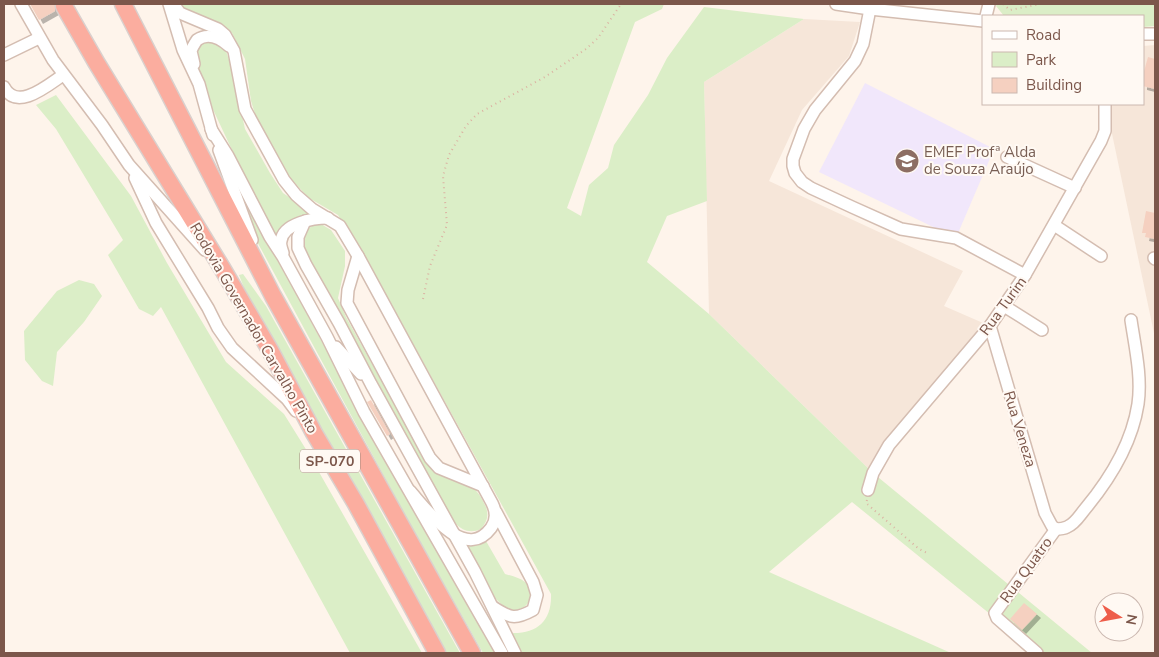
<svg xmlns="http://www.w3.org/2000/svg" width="1159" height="657" font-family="'Nunito Sans',sans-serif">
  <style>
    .residential { fill: #f6e6d9 }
    .education { fill: #f1e7fb }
    .green { fill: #dbeec7 }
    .building { fill: #f5d0c0; filter: url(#shadow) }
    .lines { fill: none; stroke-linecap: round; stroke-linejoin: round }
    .minor-casing { stroke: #d4bdb1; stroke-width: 14 }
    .highway-casing { stroke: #dad0cd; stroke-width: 19 }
    .path { stroke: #dbb2a2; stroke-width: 2; stroke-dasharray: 1 4; stroke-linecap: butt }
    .minor { stroke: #fff; stroke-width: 11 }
    .highway { stroke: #fbad9f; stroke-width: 16 }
    .labels { text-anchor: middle; stroke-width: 4; stroke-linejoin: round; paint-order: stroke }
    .shield { fill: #fff9f3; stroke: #a3887d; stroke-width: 1 }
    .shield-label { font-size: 14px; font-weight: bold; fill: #7c574b }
    .education-label { font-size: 15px; fill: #785e54; stroke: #fff9f3; text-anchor: start }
    .street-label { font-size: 15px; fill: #7c574b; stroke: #fff9f3 }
  </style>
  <defs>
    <filter id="shadow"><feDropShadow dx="4" dy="4" stdDeviation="0" flood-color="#0004"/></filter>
  </defs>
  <rect width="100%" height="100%" fill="#fef4eb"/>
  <!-- residential -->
  <g class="residential">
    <polygon points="804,19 860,22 849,56 802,110 769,181 963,271 944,306 990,326 873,473 709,314 704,82"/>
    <polygon points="1155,45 1155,338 1111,129 1111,104 1143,104 1143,46"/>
  </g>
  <!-- education -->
  <polygon class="education" points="865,83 994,149 956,238 819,172"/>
  <!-- green -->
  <g class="green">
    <path d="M179,4H664L662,9L635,22L567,208L581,216L589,185L608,168L614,145L648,95L667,58L704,7L804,19L704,82L707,201L667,216L647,262L709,314L873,473L1092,653H1038L852,502L769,572L951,653H521L511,633C537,634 552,621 551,594L375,275L338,215L309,198L288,176L259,127L251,101L245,59L232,33L218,22L194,15L182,8Z"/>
    <polygon points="997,4 1155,4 1155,26 1143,27 1143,16 1004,16 996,6"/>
    <path d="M207,41L217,43L226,51L232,69L245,129L270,173L283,193L314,214C297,215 285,223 275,238L240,167L201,84L195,59L198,47Z"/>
    <polygon points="56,95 131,196 167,263 226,362 284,414 307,451 422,653 350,653 161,307 153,316 139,309 108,255 123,240 56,129 36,105"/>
    <polygon points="237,184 393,474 495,653 483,653 411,526 254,236"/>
    <path d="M315,224H321L331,230L345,251V266L338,298L346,317L428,465C447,488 471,470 486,507C489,516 487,522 481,529C461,538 451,518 441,504L308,258L302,242L305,231Z"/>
    <polygon points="243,274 266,306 460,653 442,653 256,318 239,275"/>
    <polygon points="79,280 94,284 102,296 84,322 57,352 53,386 42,381 25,360 24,331 57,291"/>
    <path d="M486,541L505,574C512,576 520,578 525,582C534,590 532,605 520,609C517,611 512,610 508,610L489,593L464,544L474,546Z"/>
  </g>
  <!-- building -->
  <g class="building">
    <polygon points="30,4 55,4 55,11 39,20"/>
    <polygon points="1148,57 1155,59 1155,89 1143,86 1143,75"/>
    <polygon points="1146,211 1155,213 1155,239 1145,237 1146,233 1142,233"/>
    <polygon points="371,400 390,434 387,436 367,402"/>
    <polygon points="1024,603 1037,614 1022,630 1010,619"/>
  </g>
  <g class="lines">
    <defs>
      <g id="minor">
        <polyline points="21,4 53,60 102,125 129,165 205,250"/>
        <polyline points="169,4 183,50 199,84 213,135"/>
        <path d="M173,4L180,13L218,29L225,35L234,51L245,109L284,180L296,195L312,209L340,226L358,256L492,503C496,511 497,520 491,528C465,563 427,510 410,491"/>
        <polyline points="836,4 870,9 983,21"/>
        <polyline points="870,9 863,44 855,61 815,110 804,129 793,159 793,166 795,173 802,182 811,188 852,207 901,229 956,238 1025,275"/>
        <polyline points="986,16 989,4"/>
        <polyline points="1143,34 1155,34"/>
        <polyline points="4,55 39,38"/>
        <path d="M194,64L191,51C192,48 195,43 197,40C208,32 221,39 229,46"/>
        <path d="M4,87C17,112 48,85 63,75"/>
        <polyline points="211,129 228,156 270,237 283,257 327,337 364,412 502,653"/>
        <polyline points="219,150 252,240"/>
        <polyline points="1007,157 1075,188"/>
        <polyline points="135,178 156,223 208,308 218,328 232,348 287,399 296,411"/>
        <polyline points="305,221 298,237 298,248 306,265 339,323 371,384 475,572 515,653"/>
        <polyline points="1054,225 1101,256"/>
        <path d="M283,253C282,250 280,244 281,241C283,223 314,218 328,218"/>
        <polyline points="358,256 348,290 347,303 430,458 439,468 483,486"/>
        <polyline points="1154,258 1155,259"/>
        <polyline points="1004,306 1042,330"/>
        <polyline points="990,326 1045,513 1052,526 1056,529"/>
        <polyline points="336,347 361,374"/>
        <polyline points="868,490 873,473 889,445 990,326 1025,275 1101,141 1105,131 1105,104"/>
        <path d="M1056,529C1059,529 1063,529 1067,527C1075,524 1080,515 1085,509C1110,479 1132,443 1138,404C1142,377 1135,347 1131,320"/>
        <path d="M493,607C510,618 515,620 533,610L537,595L533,582L496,512"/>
        <polyline points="1037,653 997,618 995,613 1056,529"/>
      </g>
      <g id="highway">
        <polyline points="123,4 273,296 472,653"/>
        <polyline points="64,6 96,62 222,268 270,350 314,433 356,504 437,653"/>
      </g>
    </defs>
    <!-- minor casing -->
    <use href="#minor" class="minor-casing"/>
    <!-- highway casing -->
    <use href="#highway" class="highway-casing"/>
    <!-- path -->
    <g class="path">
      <polyline points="1003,4 1010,10 1040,4"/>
      <polyline points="423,299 430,266 447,225 443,176 449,155 466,126 477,114 545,77 586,49 598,38 621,4"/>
      <polyline points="867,500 866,503 919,549 929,554"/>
    </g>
    <!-- minor -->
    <use href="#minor" class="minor"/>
    <!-- highway -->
    <use href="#highway" class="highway"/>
  </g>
  <!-- icons -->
  <defs>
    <symbol id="school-disc" viewBox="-11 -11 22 22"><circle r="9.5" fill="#8d6e63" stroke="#fff9f3"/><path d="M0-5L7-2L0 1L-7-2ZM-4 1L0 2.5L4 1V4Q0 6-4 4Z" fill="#fff"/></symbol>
  </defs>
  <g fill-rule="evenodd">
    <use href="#school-disc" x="893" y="147" width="28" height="28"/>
  </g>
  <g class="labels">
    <!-- shield labels -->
    <rect class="shield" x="300" y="449.5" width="60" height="23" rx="4"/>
    <g class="shield-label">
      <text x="330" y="466">SP-070</text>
    </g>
    <!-- education labels -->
    <g class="education-label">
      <text x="924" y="157">EMEF Profª Alda<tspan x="924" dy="17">de Souza Araújo</tspan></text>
    </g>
    <!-- street labels -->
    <g class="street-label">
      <text transform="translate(1003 306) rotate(-54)" y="5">Rua Turim</text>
      <text transform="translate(254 328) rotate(60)" y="5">Rodovia Governador Carvalho Pinto</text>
      <text transform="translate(1020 429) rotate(73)" y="5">Rua Veneza</text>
      <text transform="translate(1026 570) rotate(-54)" y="5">Rua Quatro</text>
    </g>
  </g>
  <!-- border -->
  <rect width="1159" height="657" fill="none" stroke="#7c574b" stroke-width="10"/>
  <!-- legend -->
  <rect x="982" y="15" width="162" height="90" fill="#fff9f3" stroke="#cbb8b0"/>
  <rect x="992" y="31" width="25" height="8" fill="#ffffff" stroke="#cbb8b0"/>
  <text x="1026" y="40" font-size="15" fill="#7c574b">Road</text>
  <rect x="992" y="52" width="25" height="15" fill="#dbeec7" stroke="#cbb8b0"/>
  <text x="1026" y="65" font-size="15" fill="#7c574b">Park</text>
  <rect x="992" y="78" width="25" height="15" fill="#f5d0c0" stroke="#cbb8b0"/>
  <text x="1026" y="90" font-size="15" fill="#7c574b">Building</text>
  <!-- north arrow -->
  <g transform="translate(1119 617) rotate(101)"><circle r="24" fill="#fff9f3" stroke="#cbb8b0"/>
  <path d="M0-4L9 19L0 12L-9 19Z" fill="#ee5d4a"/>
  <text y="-8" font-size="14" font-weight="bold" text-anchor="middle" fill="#7c574b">N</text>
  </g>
</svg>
